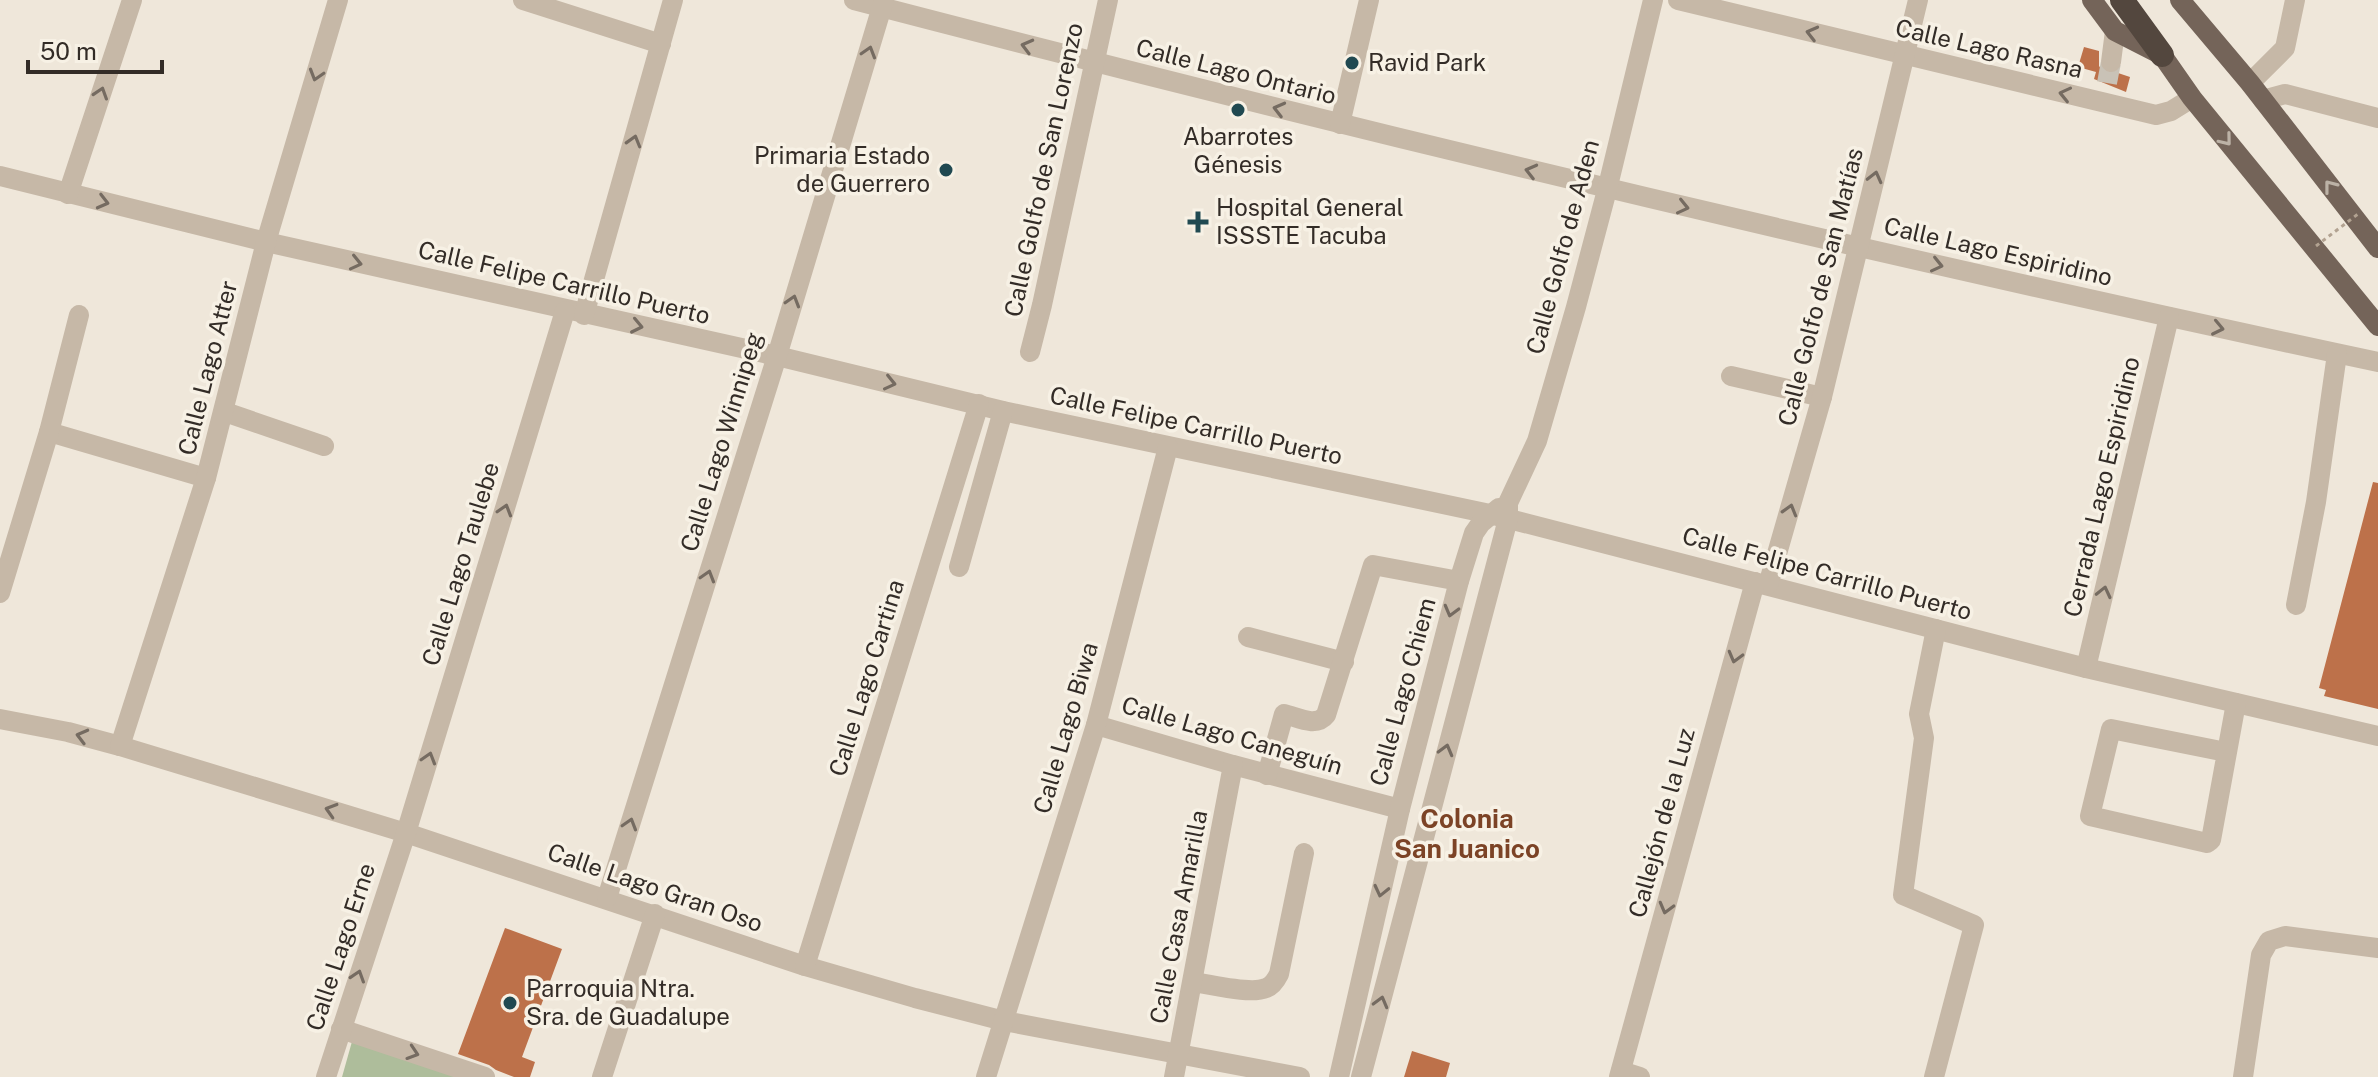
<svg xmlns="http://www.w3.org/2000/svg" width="2378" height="1077" font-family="'Public Sans',sans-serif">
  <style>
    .green { fill: #aebd9b }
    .building { fill: #bd714a }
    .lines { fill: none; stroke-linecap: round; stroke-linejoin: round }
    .minor-tunnel { stroke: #c9c2b6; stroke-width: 20; stroke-dasharray: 20 10; stroke-linecap: butt }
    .minor { stroke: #c6b8a7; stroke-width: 20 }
    .major { stroke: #746459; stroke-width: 20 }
    .highway { stroke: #53473e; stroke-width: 24 }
    .path-bridge { stroke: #b2a291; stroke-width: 3; stroke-dasharray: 4 4; stroke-linecap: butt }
    .oneway { stroke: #756b61 }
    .oneway2 { stroke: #bcb2a6 }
    .poi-dot { fill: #204951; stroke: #f7f1e5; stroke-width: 3 }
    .labels { text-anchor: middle; stroke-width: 7; stroke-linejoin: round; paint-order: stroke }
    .street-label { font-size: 24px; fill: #332c27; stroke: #f7f1e5 }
    .poi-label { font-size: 24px; fill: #332c27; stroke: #f7f1e5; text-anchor: start }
    .neighbourhood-label { font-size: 26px; font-weight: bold; fill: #7c4326; stroke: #f7f1e5 }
  </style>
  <rect width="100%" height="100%" fill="#efe7da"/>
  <!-- green -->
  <polygon class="green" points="353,1038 470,1077 342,1077"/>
  <!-- building -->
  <g class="building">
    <polygon points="2084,47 2099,51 2099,66 2104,73 2110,75 2118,73 2130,77 2126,92 2094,79 2096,72 2078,67"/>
    <polygon points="2373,482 2378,483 2378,709 2324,696 2326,690 2319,688"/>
    <polygon points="505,928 562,949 522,1057 535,1062 530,1077 514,1077 496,1070 489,1065 458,1054"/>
    <polygon points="1412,1051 1450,1063 1446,1077 1404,1077"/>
  </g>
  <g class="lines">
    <!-- minor-tunnel -->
    <polyline class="minor-tunnel" points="2107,83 2111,62"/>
    <!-- minor -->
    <g class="minor">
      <polyline points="523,0 661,44"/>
      <path d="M854,0C1360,132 1867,253 2378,362"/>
      <polyline points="1678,0 2156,115 2171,111 2192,98"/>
      <polyline points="2111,62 2115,31"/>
      <polyline points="2250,83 2285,48 2295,0"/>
      <polyline points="2263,100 2285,94 2378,118"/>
      <polyline points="1340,124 1369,0"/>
      <polyline points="0,176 266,242 777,356 1003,411 1490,514 2086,668 2378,736"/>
      <polyline points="68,194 132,0"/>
      <polyline points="584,315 673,0"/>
      <polyline points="1030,352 1042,305 1108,0"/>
      <polyline points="1731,376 1822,397"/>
      <polyline points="225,412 324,446"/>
      <polyline points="49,432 206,478"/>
      <polyline points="959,567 1003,411"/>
      <polyline points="1768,585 1822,397 1918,0"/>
      <polyline points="0,593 49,432 79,315"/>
      <polyline points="2296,605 2316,502 2337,354"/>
      <polyline points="1248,637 1344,662"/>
      <polyline points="2086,668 2169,317"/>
      <polyline points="0,719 68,732 120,746 406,833 805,966 915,998 1004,1021 1300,1077"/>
      <polyline points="1096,725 1233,765 1400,809"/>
      <polyline points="120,746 206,478 266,242 338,0"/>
      <polyline points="2226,752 2111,729 2090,816 2207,843 2211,840 2236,703"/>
      <path d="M1267,775L1284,714C1297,717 1316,728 1326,715L1373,565L1459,581"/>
      <polyline points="607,898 777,356 884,0"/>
      <polyline points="805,966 979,404"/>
      <path d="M1193,982C1210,984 1250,995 1266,988C1272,986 1276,980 1279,974L1304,853"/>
      <polyline points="341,1029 485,1077"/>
      <polyline points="1621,1071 1640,1077"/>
      <polyline points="326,1077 406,833 565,311"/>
      <polyline points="602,1077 655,914"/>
      <polyline points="986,1077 1096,725 1168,447"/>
      <polyline points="1174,1077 1233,765"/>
      <polyline points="1339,1077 1400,809 1459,581 1474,533 1481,523 1499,508"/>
      <polyline points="1361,1077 1508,519 1508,503 1537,441 1576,307 1607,190 1653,0"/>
      <polyline points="1619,1077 1755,582"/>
      <polyline points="1934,1077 1974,925 1903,895 1924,738 1919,714 1936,629"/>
      <polyline points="2243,1077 2261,955 2269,941 2285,936 2378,948"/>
    </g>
    <!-- major -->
    <g class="major">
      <polyline points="2092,0 2115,31 2162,55 2192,98 2378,326"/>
      <polyline points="2180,0 2250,83 2378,248"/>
    </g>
    <!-- highway -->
    <polyline class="highway" points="2122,0 2162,55"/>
    <!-- path-bridge -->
    <polyline class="path-bridge" points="2316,246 2358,214"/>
  </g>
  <!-- one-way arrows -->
  <defs><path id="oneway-chevron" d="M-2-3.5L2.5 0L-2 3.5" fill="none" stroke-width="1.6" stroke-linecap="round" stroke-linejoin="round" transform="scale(2)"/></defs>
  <g class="oneway">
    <use href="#oneway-chevron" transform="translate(1812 33) rotate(-166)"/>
    <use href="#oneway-chevron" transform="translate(1027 46) rotate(-165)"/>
    <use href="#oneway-chevron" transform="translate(869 52) rotate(-73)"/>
    <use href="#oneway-chevron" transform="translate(316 75) rotate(107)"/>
    <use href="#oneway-chevron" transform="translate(101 93) rotate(-72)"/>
    <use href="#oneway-chevron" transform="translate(2065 94) rotate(-167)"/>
    <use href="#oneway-chevron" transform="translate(1279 109) rotate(-166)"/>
    <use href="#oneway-chevron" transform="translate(634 141) rotate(-74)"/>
    <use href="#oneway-chevron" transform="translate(1531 171) rotate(-166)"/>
    <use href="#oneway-chevron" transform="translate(1875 177) rotate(-76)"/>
    <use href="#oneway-chevron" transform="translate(103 202) rotate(14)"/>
    <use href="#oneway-chevron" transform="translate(1683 207) rotate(13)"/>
    <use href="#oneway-chevron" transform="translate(356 263) rotate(13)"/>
    <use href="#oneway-chevron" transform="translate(1937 265) rotate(13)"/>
    <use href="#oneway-chevron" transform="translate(793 301) rotate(-73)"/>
    <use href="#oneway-chevron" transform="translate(637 326) rotate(12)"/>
    <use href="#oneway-chevron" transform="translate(2218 328) rotate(12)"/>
    <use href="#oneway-chevron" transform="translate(890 383) rotate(13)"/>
    <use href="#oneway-chevron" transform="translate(505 510) rotate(-73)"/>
    <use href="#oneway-chevron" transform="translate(1790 510) rotate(-74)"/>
    <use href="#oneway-chevron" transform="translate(708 576) rotate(-73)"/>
    <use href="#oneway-chevron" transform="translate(2104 592) rotate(-77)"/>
    <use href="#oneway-chevron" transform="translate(1451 611) rotate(105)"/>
    <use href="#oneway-chevron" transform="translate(1735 657) rotate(105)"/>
    <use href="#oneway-chevron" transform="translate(82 736) rotate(-165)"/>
    <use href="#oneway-chevron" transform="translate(1446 750) rotate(-75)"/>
    <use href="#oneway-chevron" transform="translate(429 758) rotate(-73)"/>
    <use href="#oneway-chevron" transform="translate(331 810) rotate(-163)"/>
    <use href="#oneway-chevron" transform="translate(630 824) rotate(-73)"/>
    <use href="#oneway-chevron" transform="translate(1381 891) rotate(103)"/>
    <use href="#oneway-chevron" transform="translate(1666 908) rotate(105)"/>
    <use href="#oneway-chevron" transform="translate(358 976) rotate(-72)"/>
    <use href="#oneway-chevron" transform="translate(1381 1002) rotate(-75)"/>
    <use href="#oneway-chevron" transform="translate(413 1053) rotate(18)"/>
  </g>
  <g class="oneway2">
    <use href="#oneway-chevron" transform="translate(2226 140) rotate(51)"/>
    <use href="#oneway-chevron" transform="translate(2330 186) rotate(-128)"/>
  </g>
  <!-- markers -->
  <g class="poi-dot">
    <circle cx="1352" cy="63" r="8"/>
    <circle cx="1238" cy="110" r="8"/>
    <circle cx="946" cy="170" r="8"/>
    <path d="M1194 210h8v8h8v8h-8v8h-8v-8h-8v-8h8z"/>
    <circle cx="510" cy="1003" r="8"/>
  </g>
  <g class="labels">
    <!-- street labels -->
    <g class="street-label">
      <text transform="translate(1989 49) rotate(13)" y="8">Calle Lago Rasna</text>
      <text transform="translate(1236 72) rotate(14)" y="8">Calle Lago Ontario</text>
      <text transform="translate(1044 170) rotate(-78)" y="8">Calle Golfo de San Lorenzo</text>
      <text transform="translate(1563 247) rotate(-75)" y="8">Calle Golfo de Aden</text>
      <text transform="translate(1998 252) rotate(13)" y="8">Calle Lago Espiridino</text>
      <text transform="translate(564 283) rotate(13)" y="8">Calle Felipe Carrillo Puerto</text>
      <text transform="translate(1821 287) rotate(-76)" y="8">Calle Golfo de San Matías</text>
      <text transform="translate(208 368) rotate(-76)" y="8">Calle Lago Atter</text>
      <text transform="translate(1196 426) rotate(12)" y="8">Calle Felipe Carrillo Puerto</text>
      <text transform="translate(722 442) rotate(-73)" y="8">Calle Lago Winnipeg</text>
      <text transform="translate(2102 487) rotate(-77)" y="8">Cerrada Lago Espiridino</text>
      <text transform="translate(461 564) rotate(-73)" y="8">Calle Lago Taulebe</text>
      <text transform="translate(1827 574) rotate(15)" y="8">Calle Felipe Carrillo Puerto</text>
      <text transform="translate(867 678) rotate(-73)" y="8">Calle Lago Cartina</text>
      <text transform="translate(1403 692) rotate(-75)" y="8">Calle Lago Chiem</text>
      <text transform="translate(1066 728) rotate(-74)" y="8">Calle Lago Biwa</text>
      <text transform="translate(1232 736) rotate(16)" y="8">Calle Lago Caneguín</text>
      <text transform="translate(1662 823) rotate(-75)" y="8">Callejón de la Luz</text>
      <text transform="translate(655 888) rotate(19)" y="8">Calle Lago Gran Oso</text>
      <text transform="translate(1179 917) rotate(-79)" y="8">Calle Casa Amarilla</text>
      <text transform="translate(341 947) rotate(-72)" y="8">Calle Lago Erne</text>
    </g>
    <!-- poi labels -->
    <g class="poi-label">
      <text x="1368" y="71">Ravid Park</text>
      <text x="1238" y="145" text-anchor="middle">Abarrotes<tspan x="1238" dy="28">Génesis</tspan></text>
      <text x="930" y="164" text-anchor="end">Primaria Estado<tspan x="930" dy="28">de Guerrero</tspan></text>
      <text x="1216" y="216">Hospital General<tspan x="1216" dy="28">ISSSTE Tacuba</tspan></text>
      <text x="526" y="997">Parroquia Ntra.<tspan x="526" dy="28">Sra. de Guadalupe</tspan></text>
    </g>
    <!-- neighbourhood labels -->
    <g class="neighbourhood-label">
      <text x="1467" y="828">Colonia<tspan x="1467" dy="30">San Juanico</tspan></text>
    </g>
  </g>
  <!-- scale -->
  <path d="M28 60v12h134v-12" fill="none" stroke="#332c27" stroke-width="4"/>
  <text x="40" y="60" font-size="24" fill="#332c27" stroke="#f7f1e5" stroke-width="6" paint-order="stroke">50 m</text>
</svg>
